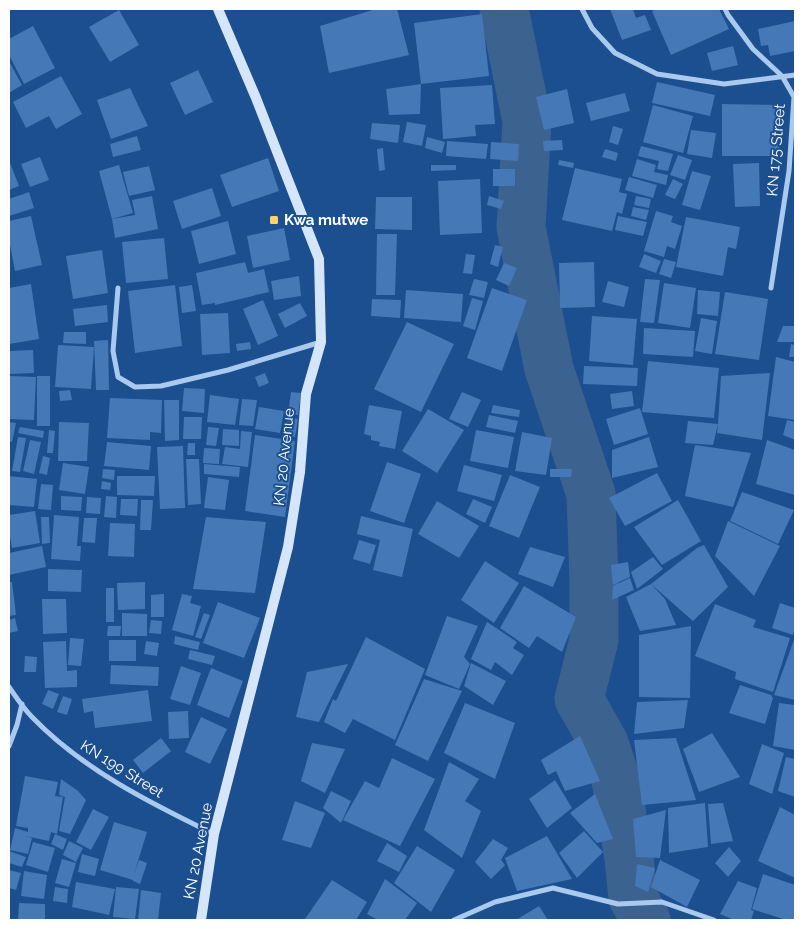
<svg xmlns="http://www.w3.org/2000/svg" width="804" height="929" font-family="Raleway,sans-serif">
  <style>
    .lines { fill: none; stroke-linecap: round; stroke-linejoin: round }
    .stream { stroke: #9cc4f0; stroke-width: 8 }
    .river { stroke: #3c6290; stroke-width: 49 }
    .building { fill: #4478b7 }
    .street { stroke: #a9c9ee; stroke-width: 5 }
    .secondary { stroke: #d6e6fa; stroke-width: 10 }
    .poi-dot { fill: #ffd166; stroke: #1b4f8f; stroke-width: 2 }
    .labels { text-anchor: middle; stroke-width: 4; stroke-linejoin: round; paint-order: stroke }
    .street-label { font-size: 15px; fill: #fff; stroke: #1b4f8f }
    .poi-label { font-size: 15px; font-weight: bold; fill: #fff; stroke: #1b4f8f; text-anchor: start }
  </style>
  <rect width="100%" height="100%" fill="#1b4f8f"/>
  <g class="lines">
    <!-- stream -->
    <polyline class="stream" points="591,494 606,480"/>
    <!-- river -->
    <polyline class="river" points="504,9 527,121 521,227 549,369 591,494 594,581 594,640 579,699 604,743 616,780 629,858 633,898 646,920"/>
  </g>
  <!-- building -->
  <g class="building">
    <polygon points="376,9 397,9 409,55 329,73 320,26"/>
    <polygon points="610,9 633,9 636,18 645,15 651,30 622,40"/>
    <polygon points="657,9 719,9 729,29 671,55 652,11"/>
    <polygon points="119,10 139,45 110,62 89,27"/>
    <polygon points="482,14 489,76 421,84 414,23"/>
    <polygon points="795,21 795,51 770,56 768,45 761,46 758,29"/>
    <polygon points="33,26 55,68 24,84 9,55 9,39"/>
    <polygon points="733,46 738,65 712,71 707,53"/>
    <polygon points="9,61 22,85 9,93"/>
    <polygon points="198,70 213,102 185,115 170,83"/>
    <polygon points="61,76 82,114 56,129 49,116 26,128 13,102"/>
    <polygon points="657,82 715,95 710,116 652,103"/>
    <polygon points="421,84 420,114 389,115 386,89"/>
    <polygon points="492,85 495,124 475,125 476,136 443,139 440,88"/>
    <polygon points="130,88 148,126 111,139 97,100"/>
    <polygon points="567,89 574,123 544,130 536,97"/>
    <polygon points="625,93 630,111 591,121 586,103"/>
    <polygon points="722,104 780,105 779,156 722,156"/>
    <polygon points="653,105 693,116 683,153 643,142"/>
    <polygon points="407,122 426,125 422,146 403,142"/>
    <polygon points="372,123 400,125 398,143 370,139"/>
    <polygon points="613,126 623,129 618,145 609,142"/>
    <polygon points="691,130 716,133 712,158 687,154"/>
    <polygon points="137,136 141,150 113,157 110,144"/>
    <polygon points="427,137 445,142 442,153 425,148"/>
    <polygon points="562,140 563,150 544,151 543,141"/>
    <polygon points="447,141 488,144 486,159 446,156"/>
    <polygon points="491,142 519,144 518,161 490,159"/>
    <polygon points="641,146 673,154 668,171 657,169 659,161 638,156"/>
    <polygon points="383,148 385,170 379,171 377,149"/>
    <polygon points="605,149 618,153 616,161 602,157"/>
    <polygon points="678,155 692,160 685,180 670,175"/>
    <polygon points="40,157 49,180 30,187 21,164"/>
    <polygon points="268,158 279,191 232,207 220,175"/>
    <polygon points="637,159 656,165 654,172 668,175 666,185 632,176"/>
    <polygon points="9,160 19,186 9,190"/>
    <polygon points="559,160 574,163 573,168 558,165"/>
    <polygon points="759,163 760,206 735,207 733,164"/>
    <polygon points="119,165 133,213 112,219 99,171"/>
    <polygon points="431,165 456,165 456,170 431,171"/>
    <polygon points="149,166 155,190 129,196 123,172"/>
    <polygon points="575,168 622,179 619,192 627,194 622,214 617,212 612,231 562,220"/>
    <rect x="493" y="169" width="22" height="17"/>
    <polygon points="692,171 711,176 700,210 682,205"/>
    <polygon points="629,177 657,185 653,198 625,190"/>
    <polygon points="480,179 482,233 440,235 438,181"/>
    <polygon points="673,179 683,184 675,199 665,195"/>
    <polygon points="212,188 221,216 182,229 173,201"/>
    <polygon points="29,192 34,208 9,216 9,199"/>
    <polygon points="152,196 158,229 115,238 112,219 135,215 132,200"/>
    <polygon points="489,196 504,201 501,209 487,205"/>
    <polygon points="636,196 651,199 649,208 634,205"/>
    <polygon points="376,197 412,197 412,230 375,229"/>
    <polygon points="633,207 649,210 646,220 631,216"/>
    <polygon points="656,211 673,216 671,222 682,226 675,249 667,246 664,257 644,251"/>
    <polygon points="31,216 42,265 15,271 9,240 9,221"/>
    <polygon points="618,216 647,222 643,236 615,230"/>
    <polygon points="686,217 740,227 736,249 728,247 723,276 676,267"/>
    <polygon points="228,221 236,254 199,264 191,231"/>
    <polygon points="284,228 290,260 253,268 247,236"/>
    <polygon points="377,234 397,234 395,295 376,295"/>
    <polygon points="164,238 168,279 126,283 122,242"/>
    <polygon points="495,245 503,247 498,267 490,264"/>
    <polygon points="102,250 108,293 73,299 66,256"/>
    <polygon points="466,254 475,255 472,274 463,273"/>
    <polygon points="644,254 661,261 656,273 639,267"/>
    <polygon points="664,259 676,262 671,278 659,274"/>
    <polygon points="245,262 248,273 264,269 269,292 215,305 215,303 202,305 196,273"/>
    <polygon points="594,262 595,307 560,308 559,263"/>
    <polygon points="504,263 517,268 509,286 496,280"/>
    <polygon points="299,276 301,296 274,300 271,281"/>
    <polygon points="474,279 488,282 484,298 469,295"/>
    <polygon points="645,279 660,280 654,323 640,322"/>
    <polygon points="608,281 629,287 624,307 602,302"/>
    <polygon points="664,283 696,288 690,328 658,323"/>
    <polygon points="31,284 39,339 9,344 9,288"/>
    <polygon points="175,285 182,346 135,353 128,291"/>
    <polygon points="192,285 196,311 182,313 179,287"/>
    <polygon points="492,288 527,300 502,371 467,358"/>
    <polygon points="406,290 463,294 461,322 404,318"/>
    <polygon points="698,290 720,292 718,316 697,314"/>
    <polygon points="725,292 768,299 759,360 715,354"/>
    <polygon points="472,298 483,301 475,330 463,326"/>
    <polygon points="372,299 401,300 400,318 371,316"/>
    <polygon points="263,300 278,336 258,345 243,309"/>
    <polygon points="300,303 307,316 285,328 278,314"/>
    <polygon points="107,305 108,322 75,326 73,309"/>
    <polygon points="228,313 230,353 202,355 200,314"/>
    <polygon points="592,316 637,319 633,365 589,361"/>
    <polygon points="701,318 717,321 712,354 695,351"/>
    <polygon points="407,322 454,344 421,412 374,389"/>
    <polygon points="783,326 795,326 795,342 777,342"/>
    <polygon points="644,328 695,331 693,357 643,354"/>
    <polygon points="64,332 86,332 86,344 63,343"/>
    <polygon points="108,340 109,390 96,390 94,341"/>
    <polygon points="250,342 251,349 237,351 236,344"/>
    <polygon points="791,344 795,345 795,357 789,357"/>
    <polygon points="58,345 94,347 91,389 55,387"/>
    <polygon points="33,350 34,373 9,374 9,351"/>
    <polygon points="776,357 795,362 795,420 768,416"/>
    <polygon points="648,361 719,368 714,418 642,412"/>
    <polygon points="584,366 638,368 637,386 583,384"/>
    <polygon points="265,373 269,383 259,387 255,377"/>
    <polygon points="770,373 762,440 717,433 718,424 713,445 685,443 688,421 718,424 721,376"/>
    <polygon points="9,376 36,377 34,420 9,419"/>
    <rect x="37" y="376" width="13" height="50"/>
    <polygon points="184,388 205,389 204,413 182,411"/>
    <polygon points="70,390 72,400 60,401 59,391"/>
    <polygon points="632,391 634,406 612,409 610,394"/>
    <polygon points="291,392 301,393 298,415 288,414"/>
    <polygon points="462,392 481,400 468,427 449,419"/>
    <polygon points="210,395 239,399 235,425 207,422"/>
    <polygon points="110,398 162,400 161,433 150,432 150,440 107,438"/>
    <polygon points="242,399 257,400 253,426 239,425"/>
    <polygon points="164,400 179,400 179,440 165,441"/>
    <polygon points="369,405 402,411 395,449 379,446 380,442 371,440 371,436 364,434"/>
    <polygon points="493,405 520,410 519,417 491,413"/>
    <polygon points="259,407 284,411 280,433 255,429"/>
    <polygon points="640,408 648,434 614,445 606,419"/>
    <polygon points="428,409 464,430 437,473 402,451"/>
    <polygon points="489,415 518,421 515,433 486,427"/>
    <polygon points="184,417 202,417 201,439 183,439"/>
    <polygon points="288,417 298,419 295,437 285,436"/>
    <polygon points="787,420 795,422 795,440 783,435"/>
    <polygon points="9,422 16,423 12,442 9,441"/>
    <polygon points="59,422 89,423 87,461 58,461"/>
    <polygon points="20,427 44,431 43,438 18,433"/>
    <polygon points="208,427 219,428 216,446 206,445"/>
    <polygon points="223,429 239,430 239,446 222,445"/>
    <polygon points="49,430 55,431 53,453 47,453"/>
    <polygon points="476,430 514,437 508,468 470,461"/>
    <polygon points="241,431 252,432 248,467 222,464 225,447 240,449"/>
    <polygon points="522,432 552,438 546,475 515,471"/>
    <polygon points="255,435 295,441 285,517 245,511"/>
    <polygon points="18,437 26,438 20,472 12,471"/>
    <polygon points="649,437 658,467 612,478 612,450"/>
    <polygon points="30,440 41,442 34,474 23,471"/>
    <polygon points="767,440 795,450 795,495 756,484"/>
    <polygon points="107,442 151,446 149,470 104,466"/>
    <polygon points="188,443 195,443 195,455 187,455"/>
    <polygon points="695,445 751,453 733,507 685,496"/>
    <polygon points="183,446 185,508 160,509 157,447"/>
    <polygon points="204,448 220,449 219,464 203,463"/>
    <polygon points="43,456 50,458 47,475 39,473"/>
    <polygon points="186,459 199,459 201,504 188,505"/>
    <polygon points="387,462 421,474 404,523 370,511"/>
    <polygon points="63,463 89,467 85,494 59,490"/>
    <polygon points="204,464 240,467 239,477 204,474"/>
    <polygon points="464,465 502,475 494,501 457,491"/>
    <polygon points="103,469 115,470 114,480 102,478"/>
    <polygon points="550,469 572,469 571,477 550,477"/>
    <polygon points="657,473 672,501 625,526 609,498"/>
    <polygon points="510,475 540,487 519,538 489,526"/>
    <polygon points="9,476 37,479 34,507 9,505"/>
    <polygon points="117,476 155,476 154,496 117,495"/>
    <polygon points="208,477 229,480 225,510 204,508"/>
    <polygon points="102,481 111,483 110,490 101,489"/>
    <polygon points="41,484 53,485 51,510 38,509"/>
    <polygon points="742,492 794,510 778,544 730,521"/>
    <polygon points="61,496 82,497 81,511 61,510"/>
    <polygon points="106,496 117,497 116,518 104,517"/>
    <polygon points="87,497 101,498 100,514 86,513"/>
    <polygon points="121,499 138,499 137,516 120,515"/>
    <polygon points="473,499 492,507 485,523 466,514"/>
    <polygon points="141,500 153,500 151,530 140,530"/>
    <polygon points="678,500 701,541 662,565 634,527"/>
    <polygon points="437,501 479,526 459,558 418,534"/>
    <polygon points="35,511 40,543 12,548 9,531 9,515"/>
    <polygon points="54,515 79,517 77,546 81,546 80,561 51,559"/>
    <polygon points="361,516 413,529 402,577 373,570 380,540 357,534"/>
    <polygon points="41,517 49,517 50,543 42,544"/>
    <polygon points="206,517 266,522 255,593 193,589"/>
    <polygon points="84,518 97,518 95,543 82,542"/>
    <polygon points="728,521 780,546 754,596 715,556"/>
    <polygon points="110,523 135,524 134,557 108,556"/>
    <polygon points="359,540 376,545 370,564 353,559"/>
    <polygon points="704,545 728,587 693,621 651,584 665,599 676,625 640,631 626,597 651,584 697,548"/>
    <polygon points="42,546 46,567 9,575 9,553"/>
    <polygon points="530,547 565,557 553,587 518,574"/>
    <polygon points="653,557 663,569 637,589 631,572"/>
    <polygon points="485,561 519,583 494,623 461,600"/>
    <polygon points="628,562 630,577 613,585 611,565"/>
    <polygon points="48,569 82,570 81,592 48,591"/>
    <polygon points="630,578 634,590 612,600 613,586"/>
    <polygon points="9,582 12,582 16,615 9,616"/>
    <polygon points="145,582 145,609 118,610 117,583"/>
    <polygon points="524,586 576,617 562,652 537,636 529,648 500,628"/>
    <rect x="106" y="588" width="8" height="34"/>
    <polygon points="164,594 164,617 151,617 151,595"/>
    <polygon points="182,594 192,596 190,603 201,606 193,636 172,630"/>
    <polygon points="42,599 66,599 67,633 43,634"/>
    <polygon points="218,602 260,618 244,658 203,643"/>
    <polygon points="780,603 795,608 795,628 793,635 772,628"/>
    <polygon points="715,604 756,620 753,627 790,638 773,692 735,679 736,672 695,656"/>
    <polygon points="122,613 147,614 147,636 122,636"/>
    <polygon points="204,613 210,615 201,639 195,637"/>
    <polygon points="447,616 478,626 464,657 470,664 459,689 425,675"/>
    <polygon points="15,618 18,631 9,633 9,620"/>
    <polygon points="151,620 162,621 161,634 149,633"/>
    <polygon points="487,622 517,642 513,648 524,655 512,675 495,662 491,670 471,659"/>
    <polygon points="108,626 121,626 120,636 107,636"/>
    <polygon points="691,626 690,698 639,697 639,635"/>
    <polygon points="175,636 200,642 198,650 174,644"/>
    <polygon points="366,637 425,669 395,740 353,719 345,733 324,722 333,699 336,701"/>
    <polygon points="795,637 795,700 774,695"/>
    <polygon points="70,638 84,639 81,666 68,665"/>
    <rect x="109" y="640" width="27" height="21"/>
    <polygon points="66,641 67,671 77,670 77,687 45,688 43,642"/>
    <polygon points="146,641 159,643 157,656 144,654"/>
    <polygon points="190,650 215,656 212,665 188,659"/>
    <polygon points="25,656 37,657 36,672 24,672"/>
    <polygon points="471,663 506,681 493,705 464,686"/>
    <polygon points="348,664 319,722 296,717 307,672"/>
    <polygon points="111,665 159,667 158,686 110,684"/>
    <polygon points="181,666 201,673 190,705 170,699"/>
    <polygon points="211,668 243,681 229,718 197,705"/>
    <polygon points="424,679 462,691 428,761 395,745"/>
    <polygon points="740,685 771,695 773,698 765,724 729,713"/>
    <polygon points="48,690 59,694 53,709 42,704"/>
    <polygon points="148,690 152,721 95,728 93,711 84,713 82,699"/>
    <polygon points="63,696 72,699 67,715 57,712"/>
    <polygon points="688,700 684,728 634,734 637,702"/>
    <polygon points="465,703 515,723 495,779 444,753"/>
    <polygon points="779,703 795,705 795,750 773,746"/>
    <polygon points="188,711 189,738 169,739 168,712"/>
    <polygon points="201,717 227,729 210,764 185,752"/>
    <polygon points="712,733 740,777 699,792 683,749"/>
    <polygon points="580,736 600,781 565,791 556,771 548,775 541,760"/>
    <polygon points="161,738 171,751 143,773 133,760"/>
    <polygon points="676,738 696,800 642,805 634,740"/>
    <polygon points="312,743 345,749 325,793 301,781"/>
    <polygon points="762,744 784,753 772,794 749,784"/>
    <polygon points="786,757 795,759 795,797 778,791"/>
    <polygon points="392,758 435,779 400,846 343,820 365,781 379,788"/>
    <polygon points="449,762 479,779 465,801 481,811 462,858 424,830"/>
    <polygon points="25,776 58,782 55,796 63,797 57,834 51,832 49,841 25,836 32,838 28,854 10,850 15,828 28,832 28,828 16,826"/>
    <polygon points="61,779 78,791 86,800 70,834 59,831 65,797 59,795"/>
    <polygon points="555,780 572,808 547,828 529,799"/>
    <polygon points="331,791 351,801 341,823 323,808"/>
    <polygon points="595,794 613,839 597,843 570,813"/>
    <polygon points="295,801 325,813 311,848 282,840"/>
    <polygon points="705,803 708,847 669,853 668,808"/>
    <polygon points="723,803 733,841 711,844 708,804"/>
    <polygon points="780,807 795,815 795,878 758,861"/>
    <polygon points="93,809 109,817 91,850 76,842"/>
    <polygon points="666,810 660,858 636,857 633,819"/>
    <polygon points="114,822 147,832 134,874 139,860 147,863 140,884 133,881 133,880 100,870"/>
    <polygon points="584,831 603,852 577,878 559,853"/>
    <polygon points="55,834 67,839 63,850 51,844"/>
    <polygon points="547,836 572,879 517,891 505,858"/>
    <polygon points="493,839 508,848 501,860 505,865 491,879 475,862"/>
    <polygon points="69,841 83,848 76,862 63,855"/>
    <polygon points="33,842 55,848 48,872 26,865"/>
    <polygon points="387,843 407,856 399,872 377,861"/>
    <polygon points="417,846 455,870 431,912 394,883"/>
    <polygon points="729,847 741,861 728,877 715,863"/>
    <polygon points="9,851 26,857 22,867 9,863"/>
    <polygon points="82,854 99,859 95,876 78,872"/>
    <polygon points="62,859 76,863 69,887 55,883"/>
    <polygon points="660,860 700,880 687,907 651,887"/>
    <polygon points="637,864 655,868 648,892 635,886"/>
    <polygon points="9,870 21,873 16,890 9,888"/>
    <polygon points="24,871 47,875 44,899 21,896"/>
    <polygon points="763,874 795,885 795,920 786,920 752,909"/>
    <polygon points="385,879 417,903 405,920 378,920 367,914"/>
    <polygon points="332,880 367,902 356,920 306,920 305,919"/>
    <polygon points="738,881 757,888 751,910 754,911 751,920 734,920 720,914"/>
    <polygon points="76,882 115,889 109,915 72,907"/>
    <polygon points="55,887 68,889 67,903 53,901"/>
    <polygon points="116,887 139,889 135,919 113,917"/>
    <polygon points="141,890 161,893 158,920 138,920"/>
    <polygon points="19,903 45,904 45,920 18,920"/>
    <polygon points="539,906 548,920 516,920"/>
  </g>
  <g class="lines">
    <!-- street -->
    <g class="street">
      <polyline points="582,9 592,28 615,53 657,74 724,84 795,75"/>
      <polyline points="725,9 728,15 753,49 782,76 794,97 789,171 771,288"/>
      <polyline points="118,288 113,351 118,377 135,387 161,386 228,370 321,342"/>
      <path d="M9,687C16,697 23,708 32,717C82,769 150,803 214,834"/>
      <polyline points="9,746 17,725 22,704"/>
      <polyline points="454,920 495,902 553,888 618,904 662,902 714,920"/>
    </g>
    <!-- secondary -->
    <polyline class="secondary" points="201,920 214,834 288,547 300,472 306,394 321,342 319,259 256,98 218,9"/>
  </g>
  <!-- markers -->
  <rect class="poi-dot" x="269" y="215" width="10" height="10" rx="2.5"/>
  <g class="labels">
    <!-- street labels -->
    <g class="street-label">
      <text transform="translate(776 150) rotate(-85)" y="5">KN 175 Street</text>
      <text transform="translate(284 457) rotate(-84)" y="5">KN 20 Avenue</text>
      <text transform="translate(122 769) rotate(32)" y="5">KN 199 Street</text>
      <text transform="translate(198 851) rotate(-79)" y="5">KN 20 Avenue</text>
    </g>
    <!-- poi labels -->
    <g class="poi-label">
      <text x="284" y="225">Kwa mutwe</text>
    </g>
  </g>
  <!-- border -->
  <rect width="804" height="929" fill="none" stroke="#ffffff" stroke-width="20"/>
</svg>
